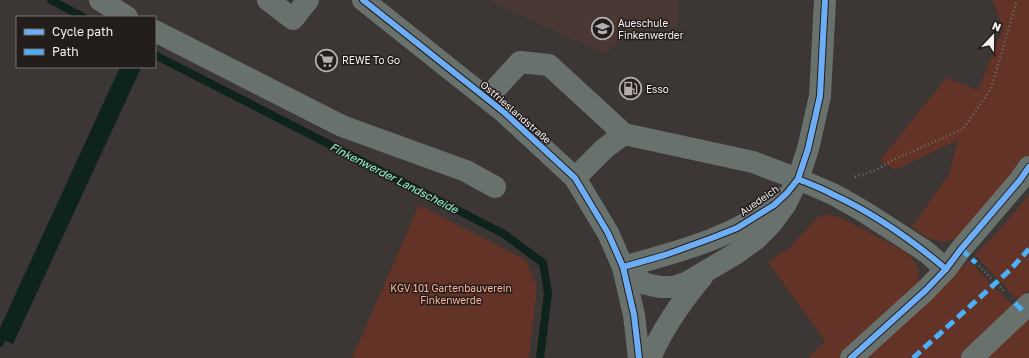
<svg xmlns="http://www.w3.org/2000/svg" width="1029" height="358" font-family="'Golos Text',sans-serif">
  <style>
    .built { fill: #493833 }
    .green { fill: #623326 }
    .water { fill: #0e231b }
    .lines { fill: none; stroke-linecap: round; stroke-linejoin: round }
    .stream { stroke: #0e231b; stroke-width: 8 }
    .path { stroke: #6f716e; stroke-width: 2.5; stroke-dasharray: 1 3; stroke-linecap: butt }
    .minor { stroke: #68716c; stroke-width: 22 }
    .quiet { stroke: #4cb0f7; stroke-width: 5; stroke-dasharray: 10 5; stroke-linecap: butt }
    .cycleway-casing { stroke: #231d1c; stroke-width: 8 }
    .cycleway { stroke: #6dadf4; stroke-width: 6 }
    .labels { text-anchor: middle; stroke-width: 3; stroke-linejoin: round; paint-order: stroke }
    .poi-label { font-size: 10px; fill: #f7efed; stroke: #231d1c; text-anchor: start }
    .street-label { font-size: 10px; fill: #f7efed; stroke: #231d1c }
    .park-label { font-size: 10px; fill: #feb29d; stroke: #231d1c }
    .water-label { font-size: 11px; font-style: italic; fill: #8df9ce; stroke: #231d1c }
  </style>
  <rect width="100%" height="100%" fill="#3c3634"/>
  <!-- built -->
  <polygon class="built" points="486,0 678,0 678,27 634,30 605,54"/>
  <!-- green -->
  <g class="green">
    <polygon points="993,0 1029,0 1029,157 958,238 944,242 928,238 912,227 949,174 958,140 895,170 880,160 946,78 978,90 1003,28 993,2"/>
    <polygon points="1029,195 1029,290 1019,301 975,255 995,235"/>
    <polygon points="419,205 526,260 537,287 529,358 352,358"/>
    <path d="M827,214L842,218L906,252C917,263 919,267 919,282L842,358H808L825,341L768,262L788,249L817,218Z"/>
    <polygon points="969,261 1014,307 960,358 859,358"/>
    <polygon points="1029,308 1029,358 979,358"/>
  </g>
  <!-- water -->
  <polygon class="water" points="120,67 141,68 13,344 0,338 0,328"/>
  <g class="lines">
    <!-- stream -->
    <g class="stream">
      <polyline points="51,0 83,17"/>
      <polyline points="155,55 504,234 543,263 548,293 540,358"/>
      <polyline points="0,343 6,329"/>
    </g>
    <!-- path -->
    <g class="path">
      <polyline points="855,177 876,170 893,160 963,129 991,89 1017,0"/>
      <polyline points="979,266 993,280"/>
      <polyline points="1000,287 1005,292"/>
    </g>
    <!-- minor -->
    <g class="minor">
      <polyline points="100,0 127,17"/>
      <polyline points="268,0 293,19 308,0"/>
      <polyline points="363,0 505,113 575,178 608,233 623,267 634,315 639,358"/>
      <polyline points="155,31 342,126 466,171 495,187"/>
      <polyline points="487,98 520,62 549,65 624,134 753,162 798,179 833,194 863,211 925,251 946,269"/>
      <polyline points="575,178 605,148 624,134"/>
      <polyline points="623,267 635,278 646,284 660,287 673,287 686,283 735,254 756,239 771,224 785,205 798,179 808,149 820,96 825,0"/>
      <path d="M623,267C677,252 739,237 782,198"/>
      <path d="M650,358C663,328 681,302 702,277"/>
      <polyline points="851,358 926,290 946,269 961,249 1020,180 1029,167"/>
      <polyline points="972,358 1029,304"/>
    </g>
    <!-- quiet -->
    <g class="quiet">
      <polyline points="961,249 976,263"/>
      <polyline points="1015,303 1022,310"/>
      <polyline points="913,358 1010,270 1029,249"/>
    </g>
    <defs>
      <g id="cycleway">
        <polyline points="363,0 505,113 575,178 608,233 623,267 634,315 639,358"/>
        <path d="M798,179C810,184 821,188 832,194C871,212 913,241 946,269"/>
        <polyline points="623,267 665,255 712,238 737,228 774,205 787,193 798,179 808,149 820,96 825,0"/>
        <polyline points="851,358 926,290 946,269 961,249 1020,180 1029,167"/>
      </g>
    </defs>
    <!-- cycleway casing -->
    <use href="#cycleway" class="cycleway-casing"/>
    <!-- cycleway -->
    <use href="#cycleway" class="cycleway"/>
  </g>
  <!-- icons -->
  <defs>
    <symbol id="school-ring" viewBox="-11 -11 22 22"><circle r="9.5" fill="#231d1c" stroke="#b6aeac" stroke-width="1.5"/><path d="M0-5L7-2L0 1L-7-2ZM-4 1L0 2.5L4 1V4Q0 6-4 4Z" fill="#b6aeac"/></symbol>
    <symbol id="supermarket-ring" viewBox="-11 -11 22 22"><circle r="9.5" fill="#231d1c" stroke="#b6aeac" stroke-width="1.5"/><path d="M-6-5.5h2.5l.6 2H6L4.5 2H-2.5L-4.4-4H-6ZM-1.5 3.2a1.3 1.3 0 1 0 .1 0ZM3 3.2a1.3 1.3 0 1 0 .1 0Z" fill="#b6aeac"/></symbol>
    <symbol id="fuel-ring" viewBox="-11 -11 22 22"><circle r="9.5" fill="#231d1c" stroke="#b6aeac" stroke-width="1.5"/><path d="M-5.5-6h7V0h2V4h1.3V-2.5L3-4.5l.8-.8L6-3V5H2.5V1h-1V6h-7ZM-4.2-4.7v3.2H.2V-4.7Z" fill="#b6aeac"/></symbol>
  </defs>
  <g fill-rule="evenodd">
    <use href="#school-ring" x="590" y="16" width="25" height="25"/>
    <use href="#supermarket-ring" x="314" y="48" width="25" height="25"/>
    <use href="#fuel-ring" x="618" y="76" width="25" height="25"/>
  </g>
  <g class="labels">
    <!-- poi labels -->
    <g class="poi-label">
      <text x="618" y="27">Aueschule<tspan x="618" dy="12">Finkenwerder</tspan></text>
      <text x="342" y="64">REWE To Go</text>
      <text x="646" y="93">Esso</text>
    </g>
    <!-- street labels -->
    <g class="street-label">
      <text transform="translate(516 112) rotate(41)" y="4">Ostfrieslandstraße</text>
      <text transform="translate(759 200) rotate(-35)" y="4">Auedeich</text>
    </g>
    <!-- park labels -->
    <g class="park-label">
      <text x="451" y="292">KGV 101 Gartenbauverein<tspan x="451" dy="12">Finkenwerde</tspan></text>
    </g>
    <!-- water labels -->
    <g class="water-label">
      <text transform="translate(394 178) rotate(27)" y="4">Finkenwerder Landscheide</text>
    </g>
  </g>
  <!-- legend -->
  <rect x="16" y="16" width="140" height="52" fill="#231d1c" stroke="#787170"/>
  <rect x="24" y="29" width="20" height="6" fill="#6dadf4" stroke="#787170"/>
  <text x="52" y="36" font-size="12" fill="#f7efed">Cycle path</text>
  <rect x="24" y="49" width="20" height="6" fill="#4cb0f7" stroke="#787170"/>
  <text x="52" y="56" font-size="12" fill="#f7efed">Path</text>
  <!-- north arrow -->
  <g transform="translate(993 36) rotate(22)" stroke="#231d1c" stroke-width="3" paint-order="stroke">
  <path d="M0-3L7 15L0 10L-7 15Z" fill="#f7efed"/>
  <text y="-6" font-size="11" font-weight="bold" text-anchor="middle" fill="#f7efed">N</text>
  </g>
</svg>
